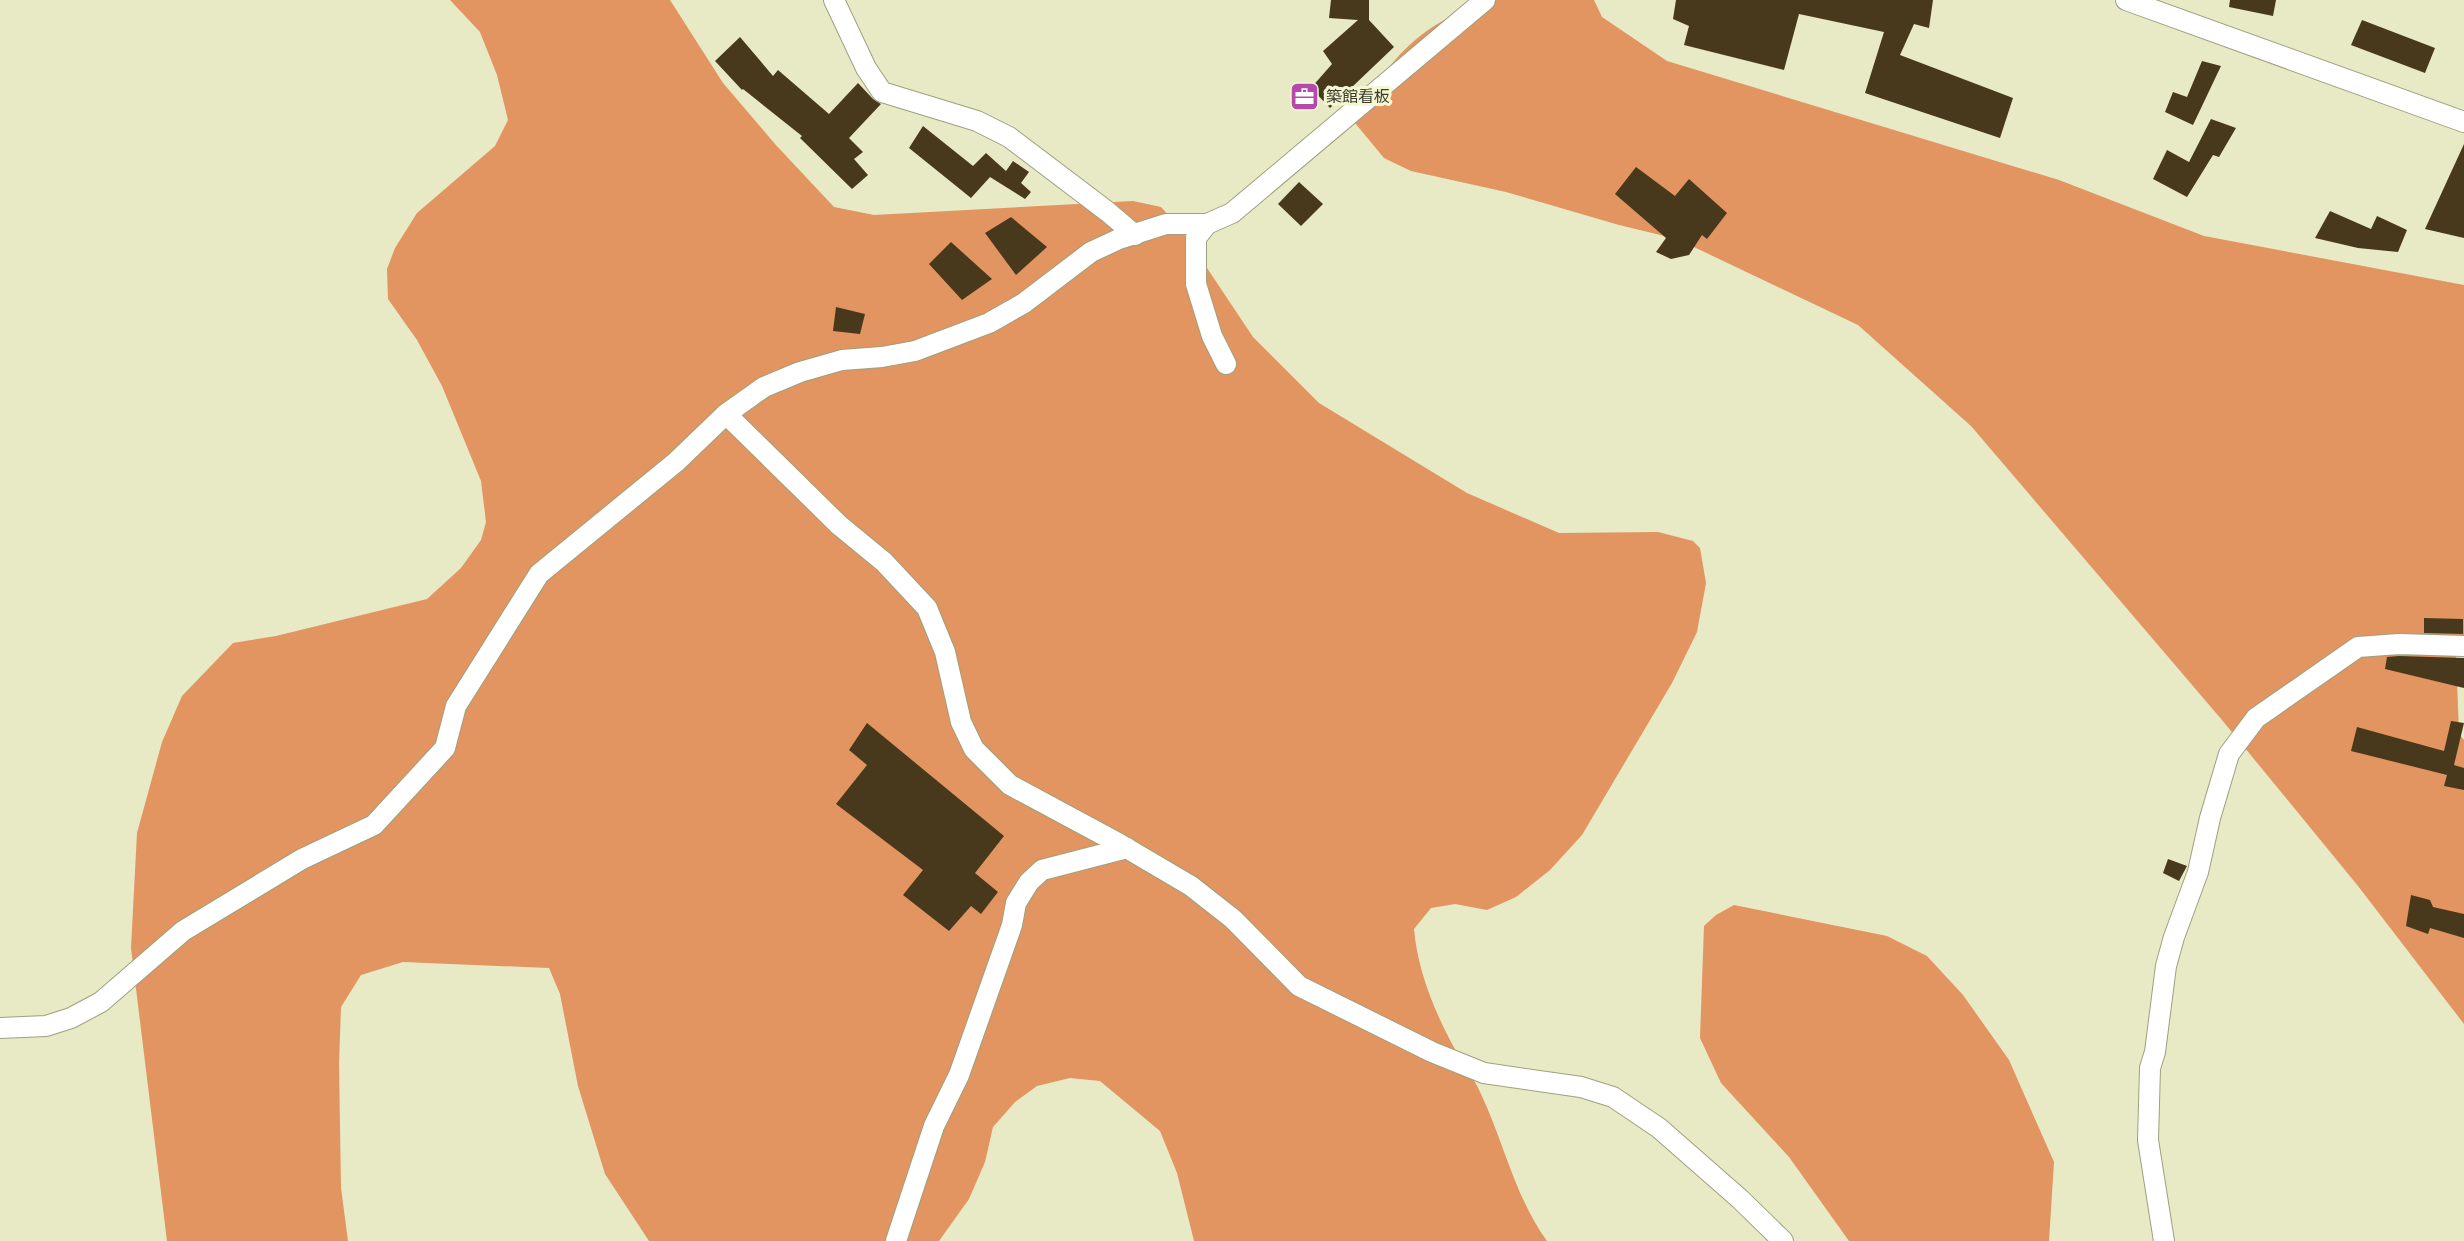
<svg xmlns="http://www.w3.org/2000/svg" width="2464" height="1241" font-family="Rubik,'Noto Sans JP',sans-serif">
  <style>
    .forest { fill: #e29461 }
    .building { fill: #48391d }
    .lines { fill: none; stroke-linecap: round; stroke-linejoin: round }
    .minor-casing { stroke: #9fa07e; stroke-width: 22 }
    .minor { stroke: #fff; stroke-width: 20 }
    .labels { text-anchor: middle; stroke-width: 6; stroke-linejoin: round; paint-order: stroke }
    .poi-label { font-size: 16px; fill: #3b3c2d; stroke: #f5f7d2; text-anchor: start }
  </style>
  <rect width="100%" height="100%" fill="#e8e9c5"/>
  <!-- forest -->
  <g class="forest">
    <path d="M450,0H670L723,83L775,144L834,207L874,215L1133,201L1161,207L1181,229L1253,337L1319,403L1467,493L1559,533L1658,532L1693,541L1700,548L1706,583L1697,632L1672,683L1582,835L1550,870L1516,897L1487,910L1455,904L1431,908L1414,929C1417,967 1433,1008 1451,1042C1460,1059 1473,1076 1481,1094C1504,1143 1515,1197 1547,1241H1194L1177,1173L1160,1131L1100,1081L1070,1078L1037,1086L1015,1102L993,1127L985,1162L969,1199L939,1241H649L605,1174L578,1086L560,994L549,968L403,962L361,975L341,1007L339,1064L341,1188L348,1241H167L131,948L137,833L162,742L182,696L233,643L276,636L427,599L461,568L481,540L486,522L481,481L442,386L417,340L388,299L387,269L395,248L417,213L495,146L508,120L497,75L480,32Z"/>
    <path d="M1485,0H1594L1602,17L1667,61L2059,180L2204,236L2464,285V647L2456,653L2459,734L2464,740V1024L2358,886L2222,720L1971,426L1858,325L1677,239L1619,225L1506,192L1411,171L1384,158L1355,123C1373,85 1398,49 1434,26C1450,16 1468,8 1485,0Z"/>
    <polygon points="1734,905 1887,936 1927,956 1963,995 2009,1060 2054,1162 2049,1241 1849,1241 1789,1157 1721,1083 1700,1038 1704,926 1716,915"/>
  </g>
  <!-- building -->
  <g class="building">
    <polygon points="1331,0 1369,0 1369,20 1394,47 1330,108 1311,88 1332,64 1323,51 1358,20 1329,18"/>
    <polygon points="1676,0 1933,0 1929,28 1914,24 1900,55 2013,98 2000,138 1865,93 1884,32 1799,14 1784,70 1684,45 1689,26 1673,19"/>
    <polygon points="2230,0 2276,0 2273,16 2229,7"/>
    <polygon points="2362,20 2435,48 2425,73 2351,45"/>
    <polygon points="740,37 773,76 778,70 829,114 858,83 873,99 881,104 849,138 863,152 854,159 868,175 852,189 800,138 802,136 743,89 742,90 715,61"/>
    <polygon points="2202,61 2221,66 2193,125 2165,112 2173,92 2187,97"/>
    <polygon points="2211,119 2236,128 2219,157 2213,155 2187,197 2153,179 2167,150 2189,162"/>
    <polygon points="923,126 973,166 986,153 1006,171 1013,161 1029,172 1021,183 1031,192 1025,199 990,177 971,198 909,148"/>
    <polygon points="2464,144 2464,238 2425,229"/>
    <polygon points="1636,167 1675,196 1689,179 1727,213 1707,239 1702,235 1689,255 1671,259 1656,252 1666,238 1615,194"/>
    <polygon points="1299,182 1323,204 1301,226 1278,204"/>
    <polygon points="2330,211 2371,229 2377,216 2407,230 2398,252 2358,248 2315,238"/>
    <polygon points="1011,217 1047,247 1016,275 985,233"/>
    <polygon points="951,242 992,279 962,300 929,264"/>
    <polygon points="836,307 865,314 860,334 833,331"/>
    <polygon points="2424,618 2463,619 2463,634 2424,633"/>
    <polygon points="2399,656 2464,658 2464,688 2385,669 2387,657"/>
    <polygon points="2451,721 2464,723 2454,765 2464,768 2464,790 2444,786 2447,775 2351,751 2357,727 2444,751"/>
    <polygon points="867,723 1004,836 975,873 998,892 981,914 971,906 949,931 903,895 923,870 836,804 867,765 849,750"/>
    <polygon points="2168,859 2187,866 2179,881 2163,873"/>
    <polygon points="2411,895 2430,900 2433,907 2464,914 2464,938 2430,928 2428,934 2406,926"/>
  </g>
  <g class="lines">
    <defs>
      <g id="minor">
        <polyline points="834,0 866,68 882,92 977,121 1009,137 1108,212 1135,235"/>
        <polyline points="2126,0 2464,122"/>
        <polyline points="1207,224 1196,238 1196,284 1212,336 1226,364"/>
        <polyline points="726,414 839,525 884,562 927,608 945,652 961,722 974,749 1010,785 1118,843 1191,886 1233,919 1299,986 1432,1052 1484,1073 1581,1087 1613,1097 1659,1128 1740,1199 1783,1241"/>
        <polyline points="0,1028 46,1026 71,1018 101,1002 183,931 302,859 374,825 445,748 456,706 539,574 676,462 726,414 764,387 800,372 842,360 882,357 915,351 989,323 1024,303 1091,252 1119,239 1166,224 1207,224 1232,213 1485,0"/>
        <polyline points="896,1241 934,1126 959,1075 1012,925 1016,903 1029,882 1042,870 1127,848"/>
        <polyline points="2164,1241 2148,1140 2150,1068 2155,1052 2166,966 2174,937 2198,872 2210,818 2229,754 2256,718 2358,647 2399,644 2464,646"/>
      </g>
    </defs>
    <!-- minor casing -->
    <use href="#minor" class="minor-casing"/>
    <!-- minor -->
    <use href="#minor" class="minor"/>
  </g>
  <!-- icons -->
  <defs>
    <symbol id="office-square" viewBox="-11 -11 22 22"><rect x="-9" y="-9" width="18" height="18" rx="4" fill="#b44aac" stroke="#f5f7d2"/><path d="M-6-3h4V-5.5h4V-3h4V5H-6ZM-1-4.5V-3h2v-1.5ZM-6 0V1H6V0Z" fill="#fff"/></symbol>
  </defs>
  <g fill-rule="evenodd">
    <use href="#office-square" x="1288" y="80" width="33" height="33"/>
  </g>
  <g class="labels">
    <!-- poi labels -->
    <g class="poi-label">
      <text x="1326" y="102">築館看板</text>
    </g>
  </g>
</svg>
